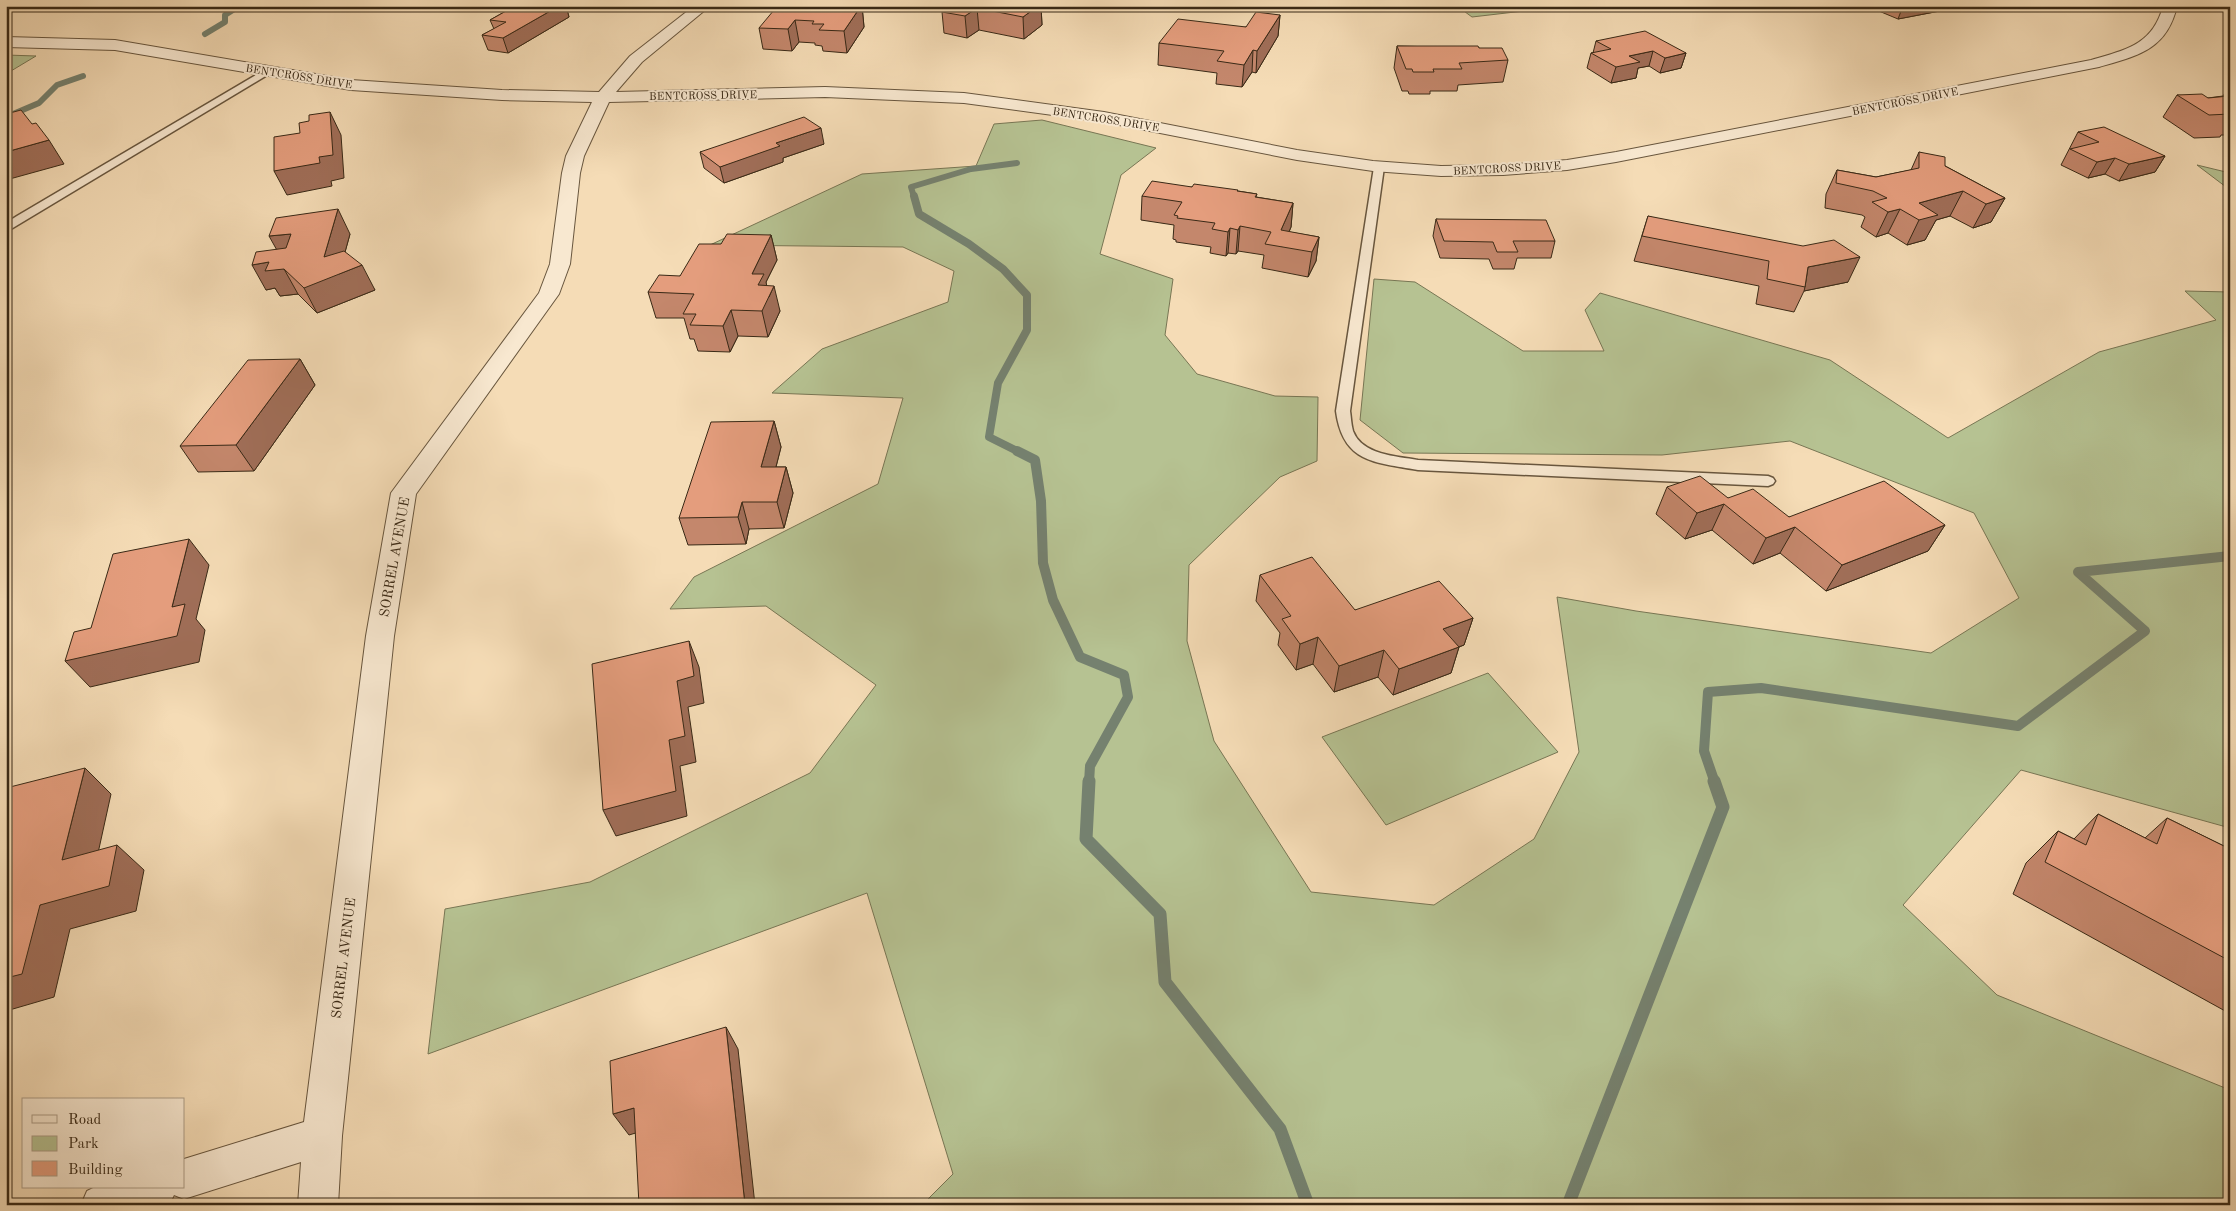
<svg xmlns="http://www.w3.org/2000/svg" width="2236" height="1211" font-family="'Old Standard TT',serif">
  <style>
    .green { fill: #b6c292; stroke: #787654 }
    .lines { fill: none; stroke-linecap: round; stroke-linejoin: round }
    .stream-far3 { stroke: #75816f; stroke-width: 6 }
    .stream-far2 { stroke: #75816f; stroke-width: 8 }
    .stream-far1 { stroke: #75816f; stroke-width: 10 }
    .stream { stroke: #75816f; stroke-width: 13 }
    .service-casing { stroke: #68563e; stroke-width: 3 }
    .minor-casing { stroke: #68563e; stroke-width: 2 }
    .service { fill: #f8e8d0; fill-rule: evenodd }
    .minor { fill: #f8e8d0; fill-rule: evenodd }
    .wall { fill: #c4876c; stroke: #392916 }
    .shaded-wall { fill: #a06e58; stroke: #392916 }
    .building { fill: #e49d7d; stroke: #392916 }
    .labels { text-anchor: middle; stroke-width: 4; stroke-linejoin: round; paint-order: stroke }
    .far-street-label { font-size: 11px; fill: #392916; stroke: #f8e8d0 }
    .street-label { font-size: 14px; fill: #392916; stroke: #f8e8d0 }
  </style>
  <rect width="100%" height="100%" fill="#f5dcb6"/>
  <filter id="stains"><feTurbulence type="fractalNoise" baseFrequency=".004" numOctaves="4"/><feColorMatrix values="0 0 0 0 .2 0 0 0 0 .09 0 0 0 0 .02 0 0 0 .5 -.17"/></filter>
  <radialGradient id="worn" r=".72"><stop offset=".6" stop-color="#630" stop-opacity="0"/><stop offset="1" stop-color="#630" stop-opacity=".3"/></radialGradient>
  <!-- green -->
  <g class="green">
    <polygon points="1457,6 1557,6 1558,7 1472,17"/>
    <polygon points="6,55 36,56 6,74"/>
    <polygon points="1042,120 1156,148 1121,175 1100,254 1173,279 1165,335 1197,374 1275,396 1318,397 1317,461 1280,477 1189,565 1187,641 1214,741 1311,892 1434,905 1534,839 1579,752 1557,597 1636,611 1931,653 2019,598 1974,513 1790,441 1662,455 1403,453 1360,420 1374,279 1415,282 1523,351 1604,351 1585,310 1600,293 1830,360 1948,438 2099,352 2216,320 2185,291 2230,292 2230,828 2021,770 1903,905 1997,995 2230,1090 2230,1205 922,1205 953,1174 867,893 428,1054 445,909 590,882 810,773 876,685 766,606 670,609 694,577 878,484 903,398 772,393 822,349 948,302 954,271 903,247 710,245 862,174 976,166 994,124"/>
    <polygon points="2197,165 2230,173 2230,190"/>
    <polygon points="1488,673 1558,752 1386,825 1322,737"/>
  </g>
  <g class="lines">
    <!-- stream-far3 -->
    <g class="stream-far3">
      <polyline points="205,34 225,22 225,15 239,6"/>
      <polyline points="6,117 39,103 57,85 83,76"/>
      <polyline points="914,197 911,187 971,169 1017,163"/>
    </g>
    <!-- stream-far2 -->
    <polyline class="stream-far2" points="914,196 919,214 969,244 1003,269 1027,295 1027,330 998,383 989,437 1019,452"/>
    <!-- stream-far1 -->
    <g class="stream-far1">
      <polyline points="1017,451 1035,460 1041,501 1043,563 1053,600 1080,657 1124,675 1128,697 1090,766 1089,783"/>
      <polyline points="1715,783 1704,751 1708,692 1761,688 2018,726 2145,631 2078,572 2230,556"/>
    </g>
    <!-- stream -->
    <g class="stream">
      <polyline points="1089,781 1086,839 1160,914 1165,982 1280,1129 1308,1205"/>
      <polyline points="1568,1205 1723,807 1714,781"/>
    </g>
    <defs>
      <g id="service">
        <polygon points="266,69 269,70 269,74 6,232 6,223 17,216"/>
        <path d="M1379,164L1384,167L1350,411C1351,417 1351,424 1353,431C1362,455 1396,456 1418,460L1768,476L1773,478L1775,481L1773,484L1768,486L1418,470C1374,462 1343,463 1336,411L1374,167Z"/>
      </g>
      <path id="minor" d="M694,6H710L642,62L616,92L825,87L964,93L1104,112L1297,150L1373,161L1441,166L1503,165L1567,160L1616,152L2091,60C2125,50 2153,45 2163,6H2177C2167,50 2137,56 2099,67L1616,162L1567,170L1503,175L1441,176L1373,171L1297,160L1104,122L964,103L825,97L609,102L584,156L580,173L570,264L559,294L416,494L394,636L342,1136L338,1205H298L301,1162L184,1199L174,1195L171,1201L163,1205H81L87,1191L95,1187H184V1159L304,1122L366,636L391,493L539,293L550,264L562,173L566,156L592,102L502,100L351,90L115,50L6,47V37L115,40L351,80L502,90L599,92L630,56Z"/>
    </defs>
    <!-- service casing -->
    <use href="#service" class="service-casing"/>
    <!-- minor casing -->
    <use href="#minor" class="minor-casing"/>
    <!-- service -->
    <use href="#service" class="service"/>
    <!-- minor -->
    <use href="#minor" class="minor"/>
  </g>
  <!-- wall -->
  <g class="wall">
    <polygon points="515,6 566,6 569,17 508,53 488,50 482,35 494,29 490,20"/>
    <polygon points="791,6 862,6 864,27 847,53 823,51 822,46 815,45 815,43 799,42 792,51 763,49 759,28 787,11"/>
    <polygon points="951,6 1041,6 1042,25 1024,39 979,30 967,38 944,33 942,12"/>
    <polygon points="1875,6 1946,6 1945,10 1898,19 1874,9"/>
    <polygon points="1280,15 1278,36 1256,73 1252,72 1242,87 1216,84 1217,73 1158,65 1159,43 1246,27"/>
    <polygon points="1596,41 1686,53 1681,68 1660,73 1649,66 1638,68 1636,78 1611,83 1587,68 1591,53 1593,53"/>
    <polygon points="1397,46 1479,48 1508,60 1503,82 1458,85 1457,91 1430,91 1430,94 1409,94 1408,91 1402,91 1394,68"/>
    <polygon points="2225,93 2230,93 2230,135 2221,135 2220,137 2194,138 2163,117 2177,95 2208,98 2223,96"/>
    <polygon points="2078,132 2165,156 2155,172 2119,181 2105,174 2088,178 2061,165"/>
    <polygon points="824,144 783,158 783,162 724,183 704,168 700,152"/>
    <polygon points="1919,152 2005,198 1991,222 1973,228 1950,216 1936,220 1925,240 1907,245 1888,233 1876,237 1861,227 1865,217 1862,215 1825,208 1826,194 1837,170 1876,177 1911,170"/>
    <polygon points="1192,187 1238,191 1257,194 1256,197 1293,203 1291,227 1289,232 1319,237 1316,261 1308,277 1262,268 1264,255 1238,251 1236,254 1228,253 1226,256 1210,253 1211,247 1176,242 1176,240 1173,239 1174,225 1141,220 1142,196"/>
    <polygon points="1648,216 1848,282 1804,291 1794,312 1756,304 1759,286 1634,261"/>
    <polygon points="1436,219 1555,241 1551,258 1517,258 1514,269 1493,269 1489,259 1440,258 1433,236"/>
    <polygon points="350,234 345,252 375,290 317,313 298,294 280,296 275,288 266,290 276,249"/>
    <polygon points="771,235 777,260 766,282 766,285 780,311 768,337 738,336 730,352 698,351 694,339 690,339 684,318 656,318 648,292 680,276 721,244"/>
    <polygon points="300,359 315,385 254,471 198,472 180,446"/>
    <polygon points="774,421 781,447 776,467 786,467 793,493 784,528 749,529 746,544 688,545 679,518"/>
    <polygon points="1667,487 1728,498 1789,517 1945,525 1928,551 1826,591 1780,553 1753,564 1712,530 1685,539 1656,514"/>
    <polygon points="1260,575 1355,610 1473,618 1464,645 1459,647 1451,673 1393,695 1378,677 1334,692 1313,664 1296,670 1278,645 1280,633 1256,601"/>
    <polygon points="2098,814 2145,838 2167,818 2230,849 2230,1010 2227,1012 2013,894 2026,863 2058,831 2074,839"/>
  </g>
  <!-- shaded-wall -->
  <g class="shaded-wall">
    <polygon points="559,6 566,6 569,17 508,53 503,38"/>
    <polygon points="861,6 862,6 864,27 847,53 844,31"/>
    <polygon points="1038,6 1041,6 1042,25 1024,39 1023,17"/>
    <polygon points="1903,6 1946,6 1945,10 1898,19"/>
    <polygon points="977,8 979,30 967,38 965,16"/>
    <polygon points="1280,15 1278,36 1256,73 1257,51"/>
    <polygon points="795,20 799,42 792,51 788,29"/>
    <polygon points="1253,50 1252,72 1242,87 1244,65"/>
    <polygon points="1653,51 1649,66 1638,68 1636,78 1611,83 1616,67 1629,56"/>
    <polygon points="1686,53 1681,68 1660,73 1665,58"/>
    <polygon points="330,112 341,135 344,178 331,181 332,186 287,195 274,171 319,157"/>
    <polygon points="821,128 824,144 783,158 783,162 724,183 720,167 776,143"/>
    <polygon points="49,140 64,164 6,180 6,152"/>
    <polygon points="2165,156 2155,172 2119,181 2129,164"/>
    <polygon points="2115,158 2105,174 2088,178 2097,162"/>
    <polygon points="1963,191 1950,216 1936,220 1925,240 1907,245 1919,220 1919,203"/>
    <polygon points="2005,198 1991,222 1973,228 1986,204"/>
    <polygon points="1293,203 1291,227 1282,247 1281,230"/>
    <polygon points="338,209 350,234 339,274 362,265 375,290 317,313 304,288 324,257"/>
    <polygon points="1900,209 1888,233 1876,237 1888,212"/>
    <polygon points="1240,226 1238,251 1236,254 1238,230"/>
    <polygon points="1230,228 1228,253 1226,256 1228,232"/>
    <polygon points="291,234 283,261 269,236"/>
    <polygon points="771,235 777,260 766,282 769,297 774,286 780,311 768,337 762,311 752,274"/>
    <polygon points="1319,237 1316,261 1308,277 1312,252"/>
    <polygon points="1860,257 1848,282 1804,291 1805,287 1808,267"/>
    <polygon points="269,262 284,269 298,294 280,296 275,288 266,290 252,265"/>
    <polygon points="731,310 738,336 730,352 723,326"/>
    <polygon points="300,359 315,385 254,471 236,445"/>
    <polygon points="774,421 781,447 769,494 761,467"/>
    <polygon points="786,467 793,493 784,528 777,502"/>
    <polygon points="742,502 749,529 746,544 738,517"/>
    <polygon points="1724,504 1712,530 1685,539 1697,513"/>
    <polygon points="1945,525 1928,551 1826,591 1842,565"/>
    <polygon points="1795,527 1780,553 1753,564 1766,538"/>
    <polygon points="189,539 209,565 196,619 205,630 199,662 90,687 65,661 172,607"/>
    <polygon points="1473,618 1464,645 1436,655 1443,629"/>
    <polygon points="1318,637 1313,664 1296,670 1300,644"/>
    <polygon points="689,641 699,667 704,703 688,707 696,762 680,766 687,816 616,836 603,810 669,740 677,681"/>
    <polygon points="1459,647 1451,673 1393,695 1399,669"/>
    <polygon points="1384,650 1378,677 1334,692 1339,666"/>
    <polygon points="85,768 111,794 91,885 62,860"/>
    <polygon points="117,845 144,870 136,911 70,929 54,997 6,1011 6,978 40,905"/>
    <polygon points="726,1027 738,1049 755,1205 745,1205"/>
    <polygon points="634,1108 649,1129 629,1135 613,1114"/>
  </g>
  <!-- building -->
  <g class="building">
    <polygon points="515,6 559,6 503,38 482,35 506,22 490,20"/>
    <polygon points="791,6 861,6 844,31 819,30 824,24 812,24 814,21 795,20 788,29 759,28 774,10 787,11"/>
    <polygon points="951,6 1038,6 1023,17 977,8 965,16 942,12"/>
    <polygon points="1256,12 1280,15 1257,51 1253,50 1244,65 1217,61 1224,51 1159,43 1178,19 1246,27"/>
    <polygon points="1645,31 1686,53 1665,58 1653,51 1629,56 1640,62 1616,67 1591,53 1611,49 1596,41"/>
    <polygon points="1397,46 1478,46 1479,48 1502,48 1508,60 1459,63 1462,69 1433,69 1434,72 1413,72 1412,69 1406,69"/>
    <polygon points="2225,93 2230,93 2230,110 2228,109 2230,111 2230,114 2209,115 2177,95 2202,94 2208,98 2229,96"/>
    <polygon points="21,110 32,124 36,123 49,140 6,152 6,114"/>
    <polygon points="330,112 333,155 319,157 320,163 274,171 274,137 300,133 299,123 309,121 309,115"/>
    <polygon points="804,117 821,128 776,143 780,146 720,167 700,152"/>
    <polygon points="2104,127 2165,156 2129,164 2115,158 2097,162 2070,149 2099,142 2078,132"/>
    <polygon points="1919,152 1945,157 1945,166 2005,198 1986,204 1963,191 1919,203 1938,215 1919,220 1900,209 1888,212 1872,202 1887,198 1873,191 1836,183 1837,170 1876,177 1919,168"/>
    <polygon points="1152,181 1192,187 1194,184 1238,190 1237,191 1257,194 1255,197 1293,203 1281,230 1319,237 1312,252 1265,244 1271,232 1240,226 1238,230 1230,228 1228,232 1212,229 1215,223 1177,218 1178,216 1174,215 1182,202 1142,196"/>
    <polygon points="338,209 324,257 344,251 362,265 304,288 284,269 265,271 269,262 252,265 256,252 286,248 291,234 269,236 276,218"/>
    <polygon points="1648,216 1803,246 1834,240 1860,257 1808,267 1805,287 1767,279 1769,261 1642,236"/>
    <polygon points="1436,219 1546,220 1555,241 1513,241 1518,252 1497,252 1493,242 1444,241"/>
    <polygon points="727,234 771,235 752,274 764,274 758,285 774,286 762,311 731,310 723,326 690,325 696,314 683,314 694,294 648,292 659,275 680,276 699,244 721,244"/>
    <polygon points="300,359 236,445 180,446 248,360"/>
    <polygon points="774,421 761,467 786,467 777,502 742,502 738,517 679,518 711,422"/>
    <polygon points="1700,476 1728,498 1753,489 1789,517 1884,481 1945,525 1842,565 1795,527 1766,538 1724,504 1697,513 1667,487"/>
    <polygon points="189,539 172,607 185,604 177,636 65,661 74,632 91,628 113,554"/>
    <polygon points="1312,557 1355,610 1439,581 1473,618 1443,629 1459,647 1399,669 1384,650 1339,666 1318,637 1300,644 1282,619 1291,616 1260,575"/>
    <polygon points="689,641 694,676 677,681 685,736 669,740 676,791 603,810 592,664"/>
    <polygon points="85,768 62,860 117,845 109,886 40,905 22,974 6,978 6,788"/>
    <polygon points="2098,814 2157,844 2167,818 2230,849 2230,961 2045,862 2058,831 2086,845"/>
    <polygon points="726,1027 745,1205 639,1205 634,1108 613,1114 610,1061"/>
  </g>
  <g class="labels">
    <!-- far-street labels -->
    <g class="far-street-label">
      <text transform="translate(299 76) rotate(9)" y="4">BENTCROSS DRIVE</text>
      <text transform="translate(703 95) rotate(-1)" y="4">BENTCROSS DRIVE</text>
      <text transform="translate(1905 101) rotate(-11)" y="4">BENTCROSS DRIVE</text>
      <text transform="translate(1106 119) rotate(9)" y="4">BENTCROSS DRIVE</text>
      <text transform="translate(1507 168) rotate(-3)" y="4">BENTCROSS DRIVE</text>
    </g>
    <!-- street labels -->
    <g class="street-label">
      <text transform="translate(394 557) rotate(-80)" y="5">SORREL AVENUE</text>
      <text transform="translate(343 958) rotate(-83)" y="5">SORREL AVENUE</text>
    </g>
  </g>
  <!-- margin -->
  <rect width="2236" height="1211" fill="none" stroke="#f5dcb6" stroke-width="25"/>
  <rect x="8" y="8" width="2221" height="1196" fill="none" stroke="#392916" stroke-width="2.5"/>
  <rect x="12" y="12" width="2211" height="1186" fill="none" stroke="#392916"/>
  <!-- legend -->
  <rect x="22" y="1098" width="162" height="90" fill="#f8e8d0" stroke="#ac9c86"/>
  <rect x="32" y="1115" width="25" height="8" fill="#f8e8d0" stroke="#ac9c86"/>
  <text x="68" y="1124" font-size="15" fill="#392916">Road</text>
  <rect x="32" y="1136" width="25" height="15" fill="#b6c292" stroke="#ac9c86"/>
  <text x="68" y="1148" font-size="15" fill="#392916">Park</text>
  <rect x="32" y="1161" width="25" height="15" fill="#e49d7d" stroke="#ac9c86"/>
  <text x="68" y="1174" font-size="15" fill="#392916">Building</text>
  <rect width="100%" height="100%" filter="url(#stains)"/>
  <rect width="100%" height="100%" fill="url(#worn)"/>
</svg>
